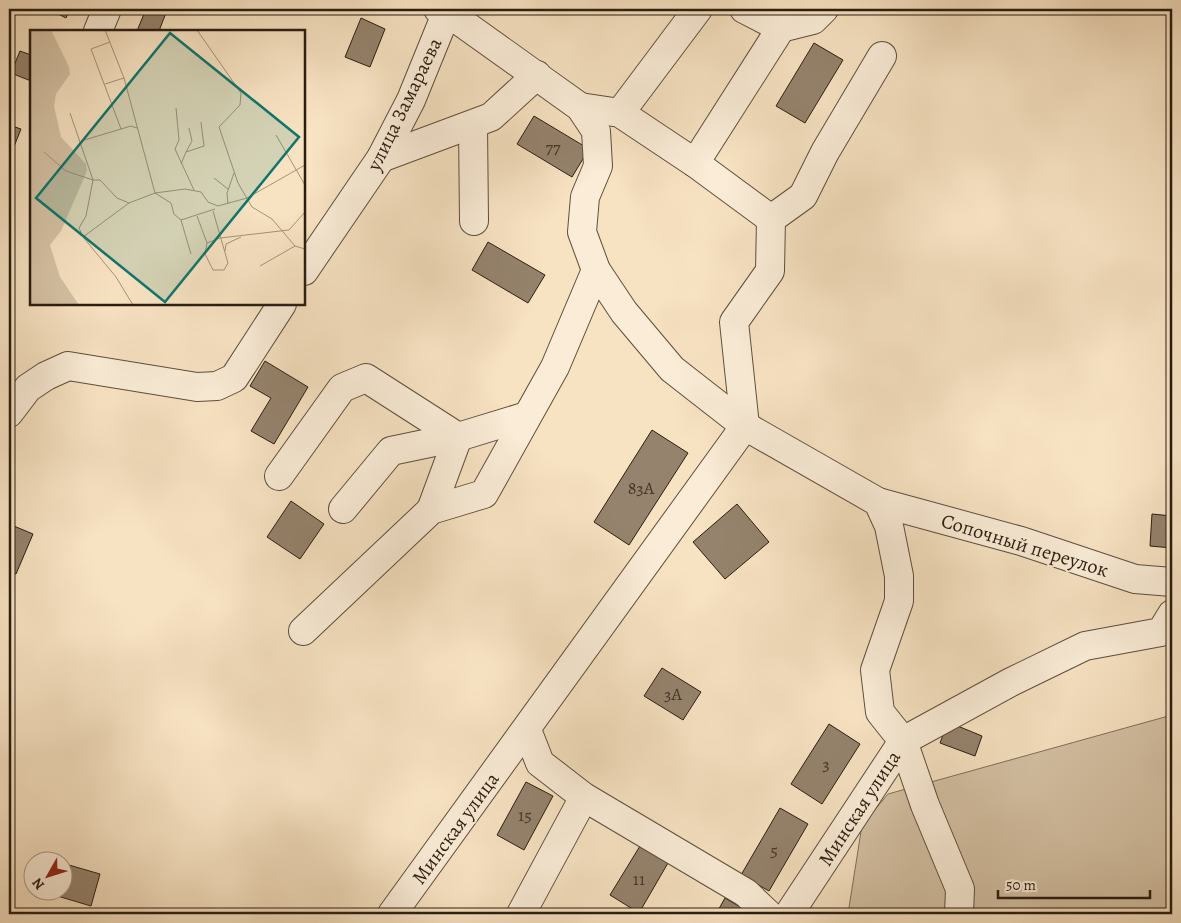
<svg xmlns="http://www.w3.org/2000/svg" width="1181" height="923" font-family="Alegreya,serif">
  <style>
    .green { fill: #d4c1a4; stroke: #7f6f5a }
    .building { fill: #95836d; stroke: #2a1d11 }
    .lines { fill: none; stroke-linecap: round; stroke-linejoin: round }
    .minor-casing { stroke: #5d4e3d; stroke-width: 30 }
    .minor { stroke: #faecd7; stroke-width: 28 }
    .labels { text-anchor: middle; stroke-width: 4; stroke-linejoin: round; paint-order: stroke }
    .number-label { font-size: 18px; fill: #453628 }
    .street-label { font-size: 20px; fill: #2a1d11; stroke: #faecd7 }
    .inset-road { fill: none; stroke: #a5937b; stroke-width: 1 }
    .view { fill: #0f766e; fill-opacity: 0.15; stroke: #0f766e; stroke-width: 2.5 }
    .inset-edge { fill: none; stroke: #2a1d11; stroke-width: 2.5 }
  </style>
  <rect width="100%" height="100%" fill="#f7e2c2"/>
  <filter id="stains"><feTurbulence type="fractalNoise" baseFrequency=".004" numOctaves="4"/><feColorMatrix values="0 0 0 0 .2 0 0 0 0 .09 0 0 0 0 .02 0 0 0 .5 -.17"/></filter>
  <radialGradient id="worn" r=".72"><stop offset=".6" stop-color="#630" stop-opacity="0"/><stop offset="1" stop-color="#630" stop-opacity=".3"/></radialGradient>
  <!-- green -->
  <polygon class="green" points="1172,715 1172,914 848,914 862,825 888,794"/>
  <!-- building -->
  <g class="building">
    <polygon points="48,9 70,9 66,18"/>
    <polygon points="146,9 167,10 159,31 137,31"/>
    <polygon points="361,18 385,29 370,67 345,57"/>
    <polygon points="814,43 843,60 805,123 776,106"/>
    <polygon points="20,51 31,55 31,81 11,73"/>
    <polygon points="534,116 589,149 572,177 517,144"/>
    <polygon points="9,125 21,129 11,154 9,153"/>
    <polygon points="488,242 545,275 528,303 472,270"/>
    <polygon points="265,361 308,387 274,444 251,431 271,398 250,386"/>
    <polygon points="652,430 688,453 629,545 594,522"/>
    <polygon points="291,501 324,524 300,559 267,537"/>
    <polygon points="737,504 769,542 725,579 693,542"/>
    <polygon points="1152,514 1172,516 1172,548 1150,546"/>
    <polygon points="9,524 33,534 16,574 9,570"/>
    <polygon points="662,668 701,692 683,720 644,696"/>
    <polygon points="948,722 982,736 975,756 940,743"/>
    <polygon points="829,724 860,744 822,804 791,784"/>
    <polygon points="526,782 553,796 524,850 497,835"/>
    <polygon points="780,808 808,824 769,891 741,875"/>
    <polygon points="640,846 668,863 639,913 610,895"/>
    <polygon points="62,863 100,874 91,906 44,892 44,890 62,890"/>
    <polygon points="725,898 752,914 716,914"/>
  </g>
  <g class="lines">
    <defs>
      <g id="minor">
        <polyline points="438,9 447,12 580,107 596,131 598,166 585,197 582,232 596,270 624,312 672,369 745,426 878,502 889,526 899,576 899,601 875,670 880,712 903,741 789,914"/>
        <polyline points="744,9 781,28"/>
        <polyline points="98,31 107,9"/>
        <polyline points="580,107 620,113 695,163 771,219 803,196 825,152 882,56"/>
        <polyline points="620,113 698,9"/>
        <polyline points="473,125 474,221"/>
        <polyline points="381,158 491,117 537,75"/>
        <polyline points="695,163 781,28 813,20 824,9"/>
        <polyline points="304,271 381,158 411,100 448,9"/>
        <polyline points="9,413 28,388 46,376 68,366 197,387 217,386 234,378 282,304"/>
        <polyline points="279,476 342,388 366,378 458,437 527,416"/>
        <polyline points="878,502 1021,541 1135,579 1172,582"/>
        <polyline points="343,509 391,451 458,437"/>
        <polyline points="431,510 458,437"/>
        <polyline points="303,631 431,510 484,494 555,367 596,270"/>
        <polyline points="527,730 540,763 584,797 746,893 768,914"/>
        <polyline points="392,914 745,426 734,322 770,271 771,219"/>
        <polyline points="521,914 584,797"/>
        <polyline points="959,914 960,889 925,805 903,741 1011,682 1085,646 1161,632 1172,614"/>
      </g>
    </defs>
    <!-- minor casing -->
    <use href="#minor" class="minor-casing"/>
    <!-- minor -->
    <use href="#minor" class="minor"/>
  </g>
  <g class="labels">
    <!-- number labels -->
    <g class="number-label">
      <text x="553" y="153">77</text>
      <text x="641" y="494">83А</text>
      <text x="673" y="700">3А</text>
      <text x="826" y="770">3</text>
      <text x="525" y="821">15</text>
      <text x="774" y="856">5</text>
      <text x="639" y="885">11</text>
    </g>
    <!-- street labels -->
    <g class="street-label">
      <text transform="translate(404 104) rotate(-64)" y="7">улица Замараева</text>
      <text transform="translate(1025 545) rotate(17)" y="7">Сопочный переулок</text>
      <text transform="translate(859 808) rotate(-57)" y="7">Минская улица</text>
      <text transform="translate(455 828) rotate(-54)" y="7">Минская улица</text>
    </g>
  </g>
  <!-- overview -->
  <g transform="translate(30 30)">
    <rect width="275" height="275" fill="#f7e2c2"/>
    <path d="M0,0H21L39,37L40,44L26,64L24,76L31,107L56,134L57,141L31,201L20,215L30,247L49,275H0Z" fill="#d4c1a4"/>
    <path class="inset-road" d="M75,0L94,48L125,163L141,173L144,184L151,190M167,0L211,63L210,75L189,97L208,153L222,177L242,189L265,216L275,219M80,12L61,19L91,99M75,54L94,48M146,78L149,110L145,119L164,160M40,83L63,150H70L87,168L99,173L125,163L155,159L171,162L178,172L188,176L217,168L275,135M246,105L275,155M51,111L101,96L107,98M14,122L36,141L63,150L56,186L49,198L53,207M156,122L162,111L159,98M151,134L156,122L174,116L171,92M184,148L198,159M99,173L53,207L86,247L103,275M198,174L197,163L204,143M167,186L177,213L175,224L183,240H194L198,233L183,181M177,213L190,208L259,200L275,182M195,221L196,214L211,207M161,224L151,190L185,179M230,236L265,216"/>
    <path class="view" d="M140,3L269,107L135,272L6,168Z"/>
    <rect width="275" height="275" class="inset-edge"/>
  </g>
  <!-- margin -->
  <rect width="1181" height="923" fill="none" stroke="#f7e2c2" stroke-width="30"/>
  <rect x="10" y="10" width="1161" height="903" fill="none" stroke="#2a1d11" stroke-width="2.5"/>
  <rect x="15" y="15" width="1151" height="893" fill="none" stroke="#2a1d11"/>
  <!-- north arrow -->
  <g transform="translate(48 876) rotate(231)"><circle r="24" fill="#faecd7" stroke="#a79988"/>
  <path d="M0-4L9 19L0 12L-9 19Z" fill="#8f2418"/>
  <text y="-8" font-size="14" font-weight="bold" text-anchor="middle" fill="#2a1d11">N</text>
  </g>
  <!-- scale -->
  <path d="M998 890v8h152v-8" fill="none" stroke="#2a1d11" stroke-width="2.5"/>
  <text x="1006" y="890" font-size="15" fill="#2a1d11" stroke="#faecd7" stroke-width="4" paint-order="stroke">50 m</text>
  <rect width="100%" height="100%" filter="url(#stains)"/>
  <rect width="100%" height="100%" fill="url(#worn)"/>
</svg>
